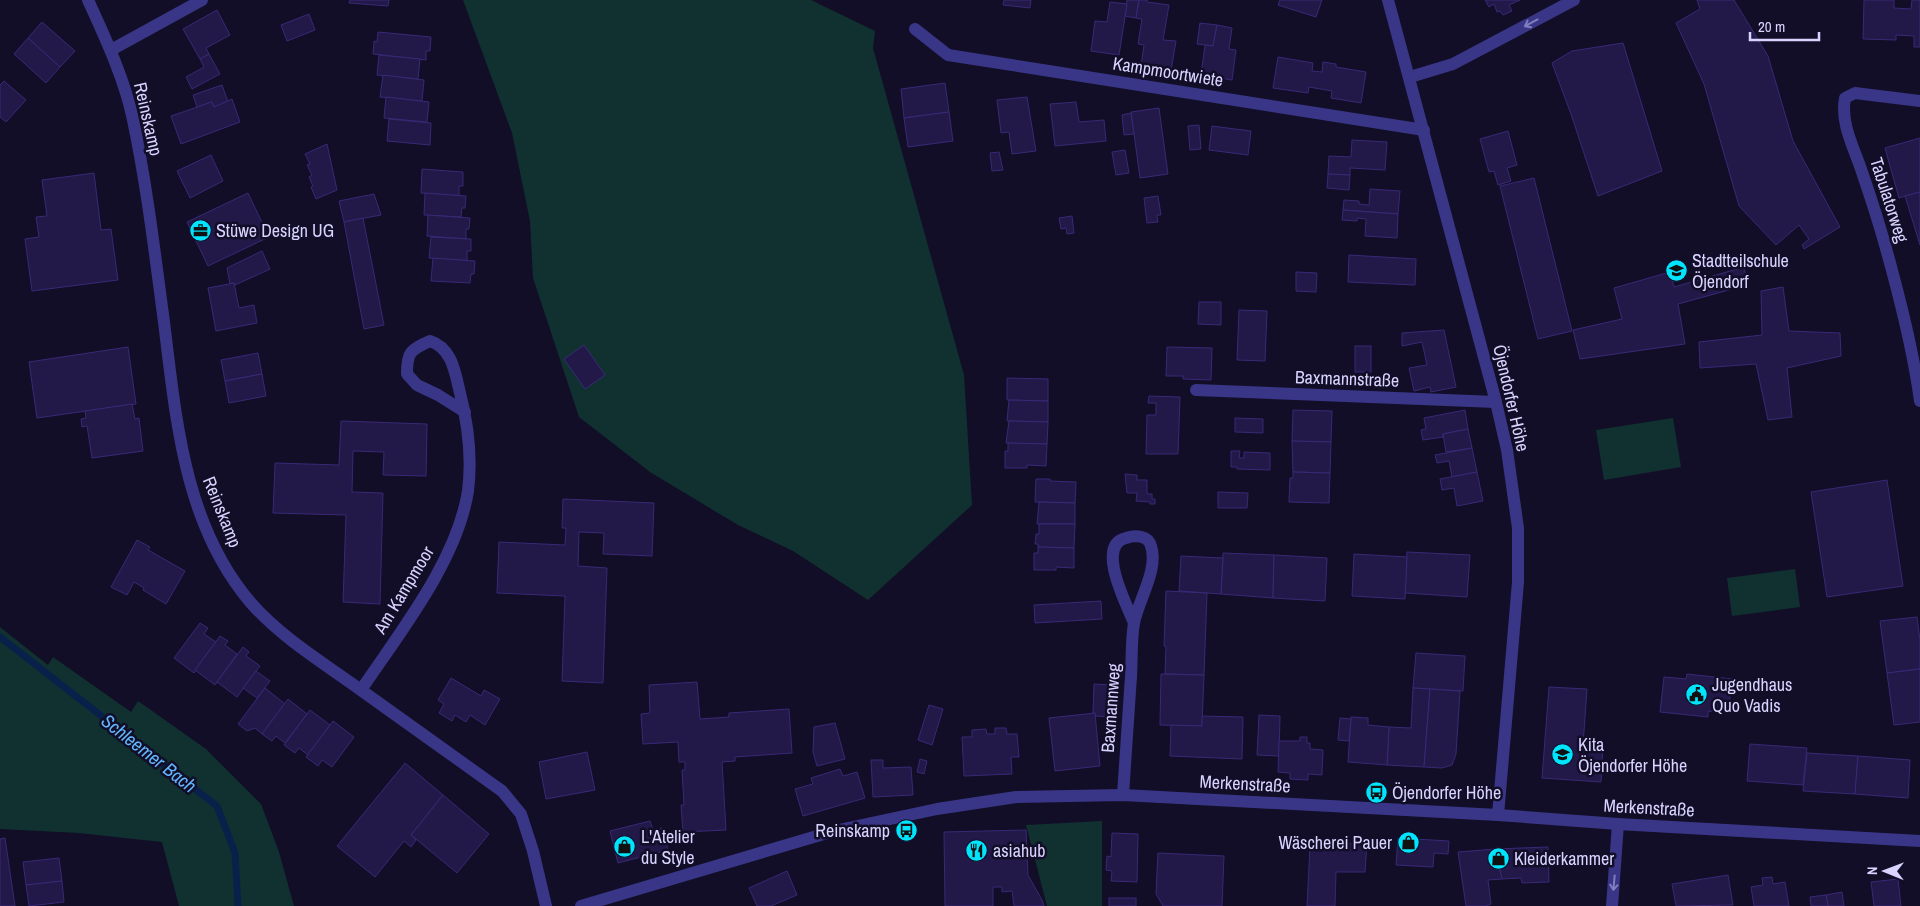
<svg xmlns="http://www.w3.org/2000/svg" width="1920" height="906" font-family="'Archivo Narrow',sans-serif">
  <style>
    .green { fill: #103130 }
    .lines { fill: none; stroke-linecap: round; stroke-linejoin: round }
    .stream { stroke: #09214a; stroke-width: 7 }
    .building { fill: #221949; stroke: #392976 }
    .minor { stroke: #393688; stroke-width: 12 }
    .oneway { stroke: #817dbe }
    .labels { text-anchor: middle; stroke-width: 5; stroke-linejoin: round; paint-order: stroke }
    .street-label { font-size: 18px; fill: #d8d3ff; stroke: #120e27 }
    .poi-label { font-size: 18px; fill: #d8d3ff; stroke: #120e27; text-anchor: start }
    .water-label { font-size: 19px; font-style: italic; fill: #61b6ff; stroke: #120e27 }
  </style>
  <rect width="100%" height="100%" fill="#120e27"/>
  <!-- green -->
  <g class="green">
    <polygon points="463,0 811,0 875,31 873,48 964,375 972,505 868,600 793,551 738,525 650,472 579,417 533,278 530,221 512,133"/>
    <polygon points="1673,418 1681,467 1604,480 1596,430"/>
    <polygon points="1795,569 1800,607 1732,616 1727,578"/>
    <polygon points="0,627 48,665 53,657 131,712 138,701 206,749 261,804 279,852 294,906 179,906 162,842 79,833 0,829"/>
    <polygon points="1102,821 1102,906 1047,906 1026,825"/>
  </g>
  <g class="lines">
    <!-- stream -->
    <polyline class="stream" points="0,637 217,806 235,853 238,906"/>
  </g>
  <!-- building -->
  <g class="building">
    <polygon points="350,0 389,0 388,6 349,3"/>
    <polygon points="1004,0 1031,0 1030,8 1003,5"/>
    <polygon points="1127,0 1139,0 1136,18 1125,16"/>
    <polygon points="1139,0 1147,0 1147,2 1169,5 1163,40 1176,41 1171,71 1141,66 1144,45 1138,44 1142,19 1136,18"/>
    <polygon points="1280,0 1322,0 1316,17 1278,5"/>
    <polygon points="1485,0 1520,0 1509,5 1512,11 1503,15 1500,11 1497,12 1494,4 1489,7"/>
    <polygon points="1697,0 1734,0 1768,56 1793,141 1840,227 1804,249 1802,245 1809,239 1799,225 1776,245 1739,206 1704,84 1676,23 1700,9"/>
    <polygon points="1864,0 1894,0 1894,8 1911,9 1912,0 1920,0 1920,47 1914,47 1914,36 1896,35 1896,40 1863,39"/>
    <polygon points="1110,2 1127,4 1119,55 1091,51 1095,21 1107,22"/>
    <polygon points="217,10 230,35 206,48 209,54 200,59 183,29"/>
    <polygon points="309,14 315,30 287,41 281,25"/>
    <polygon points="42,22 75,51 60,67 28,38"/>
    <polygon points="1200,23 1217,25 1213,46 1197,44"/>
    <polygon points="1217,25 1232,28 1229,49 1236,50 1232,80 1201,75 1205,45 1213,46"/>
    <polygon points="378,32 431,37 430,51 426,51 426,60 373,54 374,41 377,42"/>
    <polygon points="28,38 60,67 46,83 14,54"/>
    <polygon points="1623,43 1662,171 1598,196 1571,114 1552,63 1572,51"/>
    <polygon points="209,54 220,74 192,89 186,77 204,67 200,59"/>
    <polygon points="379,55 420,59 418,79 377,75"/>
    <polygon points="1278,57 1313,63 1312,71 1322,72 1323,62 1336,64 1336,67 1366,72 1361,103 1331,98 1332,91 1309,87 1308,93 1273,88"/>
    <polygon points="383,75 424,80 422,101 380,97"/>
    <polygon points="4,81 26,100 6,122 0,117 0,85"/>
    <polygon points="945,83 949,112 904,118 901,89"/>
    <polygon points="222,85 228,102 214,107 212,102 197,107 193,95"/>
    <polygon points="386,97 429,102 427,122 384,118"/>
    <polygon points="1027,97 1036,151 1012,154 1009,132 1001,133 997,100"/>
    <polygon points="232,99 240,122 181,144 171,116 212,102 214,107"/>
    <polygon points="1076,102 1079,122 1104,120 1106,141 1055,146 1050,104"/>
    <polygon points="1159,108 1168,174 1140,178 1131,112"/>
    <polygon points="949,112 953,141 908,147 904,118"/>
    <polygon points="1131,113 1134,134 1124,135 1122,115"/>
    <polygon points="389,119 431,123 430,145 387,141"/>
    <polygon points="1199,125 1201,149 1190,150 1188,126"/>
    <polygon points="1212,126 1251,131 1248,155 1209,150"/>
    <polygon points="1508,131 1517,165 1507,168 1511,181 1498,185 1494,171 1489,172 1480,139"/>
    <polygon points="1920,138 1920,192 1899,198 1885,148"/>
    <polygon points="1352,140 1387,142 1385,170 1350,168 1350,175 1328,174 1329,156 1351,157"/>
    <polygon points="327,144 337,190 316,199 311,187 313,186 309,177 312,175 307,165 310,164 305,154"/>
    <polygon points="1125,150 1129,173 1116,175 1112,152"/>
    <polygon points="999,152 1003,170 992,171 990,153"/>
    <polygon points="211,155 223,181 190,198 177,171"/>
    <polygon points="422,169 463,172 463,186 459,186 459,196 421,193"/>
    <polygon points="94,173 101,230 111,229 118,280 32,291 25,239 39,237 36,217 47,216 42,180"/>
    <polygon points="1328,174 1350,175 1349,190 1327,188"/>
    <polygon points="1534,178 1572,331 1538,339 1500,186"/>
    <polygon points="1370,189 1400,191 1398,214 1343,210 1344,200 1359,201 1359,204 1369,205"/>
    <polygon points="1920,192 1920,245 1905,196"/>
    <polygon points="248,193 269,237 208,266 187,222"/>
    <polygon points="425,193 466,196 465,208 462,208 461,217 424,215"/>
    <polygon points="374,194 381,215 344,222 339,201"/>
    <polygon points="1158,196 1161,215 1157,215 1158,222 1147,223 1144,198"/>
    <polygon points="1343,210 1398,214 1397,238 1365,236 1366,219 1357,218 1357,221 1342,220"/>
    <polygon points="428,215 470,218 469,229 466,229 466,239 427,236"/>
    <polygon points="1072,216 1074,233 1067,234 1066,228 1061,229 1059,218"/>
    <polygon points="363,218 384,325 364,329 344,222"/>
    <polygon points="431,237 471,239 471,251 467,251 467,261 429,258"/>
    <polygon points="262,251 270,269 235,285 234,283 230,284 227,268"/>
    <polygon points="1349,255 1416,259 1415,285 1348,282"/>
    <polygon points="433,258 475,261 474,274 471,274 470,283 431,281"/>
    <polygon points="1744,267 1747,285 1678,304 1685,344 1580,359 1573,330 1622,319 1614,288 1670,272 1674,287"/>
    <polygon points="1296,272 1317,273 1316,292 1296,291"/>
    <polygon points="234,283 239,308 254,305 257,323 216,331 208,288"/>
    <polygon points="1783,287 1789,331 1840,333 1841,356 1787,368 1792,417 1768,420 1756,364 1700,368 1699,342 1762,335 1761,291"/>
    <polygon points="1199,302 1221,302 1221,325 1198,324"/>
    <polygon points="1239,310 1267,311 1265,361 1237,360"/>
    <polygon points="1444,330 1456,387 1431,392 1430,387 1414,391 1409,368 1427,365 1422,342 1402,346 1402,333"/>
    <polygon points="584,345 605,375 585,389 564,359"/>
    <rect x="1355" y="346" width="16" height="26"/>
    <polygon points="128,347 136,404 37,418 29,362"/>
    <polygon points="1167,347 1212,348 1211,380 1183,379 1183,376 1166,376"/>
    <polygon points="258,353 262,374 225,381 221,360"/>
    <polygon points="262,374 266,396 229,403 225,381"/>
    <polygon points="1007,378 1048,379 1048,401 1007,400"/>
    <polygon points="1149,396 1180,397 1178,454 1146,454 1147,415 1156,415 1156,403 1148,403"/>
    <polygon points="1009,400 1048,401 1048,422 1007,421"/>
    <polygon points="132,404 135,419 139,418 143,451 92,458 87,426 82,427 81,419 86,418 85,411"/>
    <polygon points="1293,410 1332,411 1331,442 1292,441"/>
    <polygon points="1465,410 1468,429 1443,434 1443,437 1423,440 1421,430 1426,429 1424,418"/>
    <polygon points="1235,418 1263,419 1263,433 1235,432"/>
    <polygon points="341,421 427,424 426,476 383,475 384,452 353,451 352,492 383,493 380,604 343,602 346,515 273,513 275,463 339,465"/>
    <polygon points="1009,421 1048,422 1047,444 1006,443"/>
    <polygon points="1468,429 1472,448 1446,452 1443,434"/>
    <polygon points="1292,441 1331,442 1330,473 1293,472"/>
    <polygon points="1008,443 1047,444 1046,466 1027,465 1027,468 1005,468 1005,451 1008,451"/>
    <polygon points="1472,448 1477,472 1452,477 1449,461 1437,463 1435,455"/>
    <polygon points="1231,451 1240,451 1239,458 1244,458 1244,452 1270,453 1270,470 1237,469 1237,467 1231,467"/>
    <polygon points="1293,472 1330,473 1329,503 1289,502 1290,478 1293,478"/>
    <polygon points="1477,472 1483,501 1457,506 1454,488 1442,490 1440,479"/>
    <polygon points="1125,474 1137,475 1137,480 1147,480 1147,494 1152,494 1152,499 1155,499 1155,504 1150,504 1150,502 1136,501 1137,493 1127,493"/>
    <polygon points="1036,479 1050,479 1050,481 1076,482 1075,503 1035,502"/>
    <polygon points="1887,480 1903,586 1827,597 1811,492"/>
    <polygon points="1218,492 1248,493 1247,508 1218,508"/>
    <polygon points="563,499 654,503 652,556 603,554 604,533 579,532 578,566 607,568 603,683 562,681 565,596 497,593 499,542 565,545 566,528 562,528"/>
    <polygon points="1039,502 1075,503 1075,524 1037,524"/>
    <polygon points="1039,524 1075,524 1074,548 1038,547 1038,544 1035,544 1036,534 1039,534"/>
    <polygon points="137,540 150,547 148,550 185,571 166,604 143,590 144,588 134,582 127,595 111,587"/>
    <polygon points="1038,547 1074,548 1074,568 1056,567 1056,570 1034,570 1034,553 1038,553"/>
    <polygon points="1407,552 1470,555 1467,597 1405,593"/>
    <polygon points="1223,553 1274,555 1273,598 1221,594"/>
    <polygon points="1354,554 1407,557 1405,599 1352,596"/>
    <polygon points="1274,555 1327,558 1325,601 1273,598"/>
    <polygon points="1181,556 1223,558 1221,594 1179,591"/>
    <polygon points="1166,591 1207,593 1204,675 1165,674 1166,647 1164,646"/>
    <polygon points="1101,601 1102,619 1035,623 1034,605"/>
    <polygon points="1917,617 1920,640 1920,669 1887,673 1880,621"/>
    <polygon points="200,623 208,628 204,634 216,642 194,673 174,658"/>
    <polygon points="220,636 228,641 225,645 237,654 215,685 195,670"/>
    <polygon points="243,647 249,652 246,656 260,666 237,697 217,682"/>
    <polygon points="1416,653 1465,656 1463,691 1413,688"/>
    <polygon points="1920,669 1920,722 1894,725 1887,673"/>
    <polygon points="256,671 270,681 257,698 243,688"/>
    <polygon points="1161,674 1204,675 1202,726 1160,725"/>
    <polygon points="1687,674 1732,679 1728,713 1708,711 1708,717 1660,712 1664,677 1686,679"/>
    <polygon points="451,678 481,696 484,690 500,699 485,725 470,715 466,722 455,715 452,721 439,713 444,704 438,700"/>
    <polygon points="697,682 700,719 729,717 729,713 789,709 792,753 735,757 735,761 722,762 726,830 683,832 681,805 684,805 682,770 685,770 685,762 679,762 678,742 643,744 641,714 650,713 649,685"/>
    <polygon points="1094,684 1111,685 1110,717 1095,716 1095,713 1093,713"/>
    <polygon points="1549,687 1587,689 1583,745 1603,747 1601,782 1542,778"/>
    <polygon points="265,688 285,704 262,734 255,728 247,731 238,724"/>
    <polygon points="1413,688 1430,689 1424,767 1387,765 1389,727 1411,728"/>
    <polygon points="1430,689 1460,691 1456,754 1452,765 1442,768 1424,767"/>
    <polygon points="288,699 307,714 285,743 276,736 272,741 262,734"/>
    <polygon points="929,705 943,709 932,745 918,740"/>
    <polygon points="310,710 330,725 308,755 299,748 295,753 284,745"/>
    <polygon points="1095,713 1100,766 1055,771 1049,718"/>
    <polygon points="1259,715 1280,716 1279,756 1257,755"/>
    <polygon points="1202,716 1243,717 1242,759 1170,756 1171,725 1202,726"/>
    <polygon points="1351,717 1368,718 1368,725 1389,727 1387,765 1348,762"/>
    <polygon points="1340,718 1351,719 1349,741 1338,740"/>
    <polygon points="333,721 354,737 332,767 322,760 318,766 306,757"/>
    <polygon points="835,723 845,759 817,766 813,752 814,727"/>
    <polygon points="995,728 1006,728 1007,734 1017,734 1019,757 1011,757 1012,774 964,776 962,737 972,737 972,730 986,729 987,734 995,734"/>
    <polygon points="1300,737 1307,737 1307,743 1310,743 1310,749 1323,750 1322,775 1308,774 1308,780 1290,779 1290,773 1278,772 1279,741 1300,741"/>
    <polygon points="1750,744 1807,748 1803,785 1747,781"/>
    <polygon points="587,752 595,790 546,799 539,762"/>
    <polygon points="1807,753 1858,756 1855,794 1803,791"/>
    <polygon points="1858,756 1910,760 1908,798 1855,794"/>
    <polygon points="920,759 927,761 924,774 917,772"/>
    <polygon points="871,760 883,760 883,768 911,767 913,795 873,797"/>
    <polygon points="405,763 443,795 411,835 416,840 411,847 404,841 375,877 337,846"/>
    <polygon points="840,769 843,776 857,772 865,798 803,816 795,789 813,784 811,778"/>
    <polygon points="443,795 489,834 457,873 411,835"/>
    <polygon points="650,821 653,830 662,828 668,850 618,863 610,831"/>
    <polygon points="1026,830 1028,875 1042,900 1044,906 1014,906 1012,891 1002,892 1002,887 993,887 993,906 945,906 944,832"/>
    <polygon points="1112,833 1138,834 1137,882 1111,881 1112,871 1106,870 1107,856 1111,857"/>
    <polygon points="5,838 15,906 0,906 0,839"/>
    <polygon points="1398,838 1449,841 1448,854 1434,853 1433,867 1396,865"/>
    <polygon points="1327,843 1367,844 1365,872 1336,872 1335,906 1307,906 1310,846 1326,846"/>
    <polygon points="1548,847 1549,882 1522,883 1521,878 1502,879 1495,849"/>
    <polygon points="1495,849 1502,879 1488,880 1491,904 1486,906 1466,906 1458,852"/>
    <polygon points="1158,853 1224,856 1222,906 1163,906 1156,894"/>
    <polygon points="59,858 62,881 26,885 23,862"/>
    <polygon points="787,871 797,895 771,906 757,906 749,888"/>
    <polygon points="1728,875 1733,905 1676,906 1672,884"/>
    <polygon points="1772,877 1773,884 1785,882 1789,906 1754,906 1751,887 1763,885 1762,878"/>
    <polygon points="1898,879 1901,906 1874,906 1871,882"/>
    <polygon points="62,881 64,902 29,906 26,885"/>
    <polygon points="1842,892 1844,906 1828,906 1826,895"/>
    <polygon points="1826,895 1828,906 1811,906 1810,897"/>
    <rect x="1109" y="898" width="27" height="8"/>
  </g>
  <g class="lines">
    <!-- minor -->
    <g class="minor">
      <path d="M88,0C105,37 125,80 133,120C147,186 155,255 164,322C176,419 184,525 251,603C279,635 317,659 351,683C401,719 452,755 502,791L521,814L533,851L546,906"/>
      <polyline points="1388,0 1496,402 1507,450 1518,528 1518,582 1498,815"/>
      <polyline points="915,29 948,55 1424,130"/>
      <polyline points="111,50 202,0"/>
      <polyline points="1410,77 1453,64 1574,0"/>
      <path d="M1920,101L1855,93L1845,98C1840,125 1855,149 1863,175C1873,204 1882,233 1890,263C1902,307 1914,356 1920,401"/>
      <polyline points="1196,390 1496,402"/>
      <path d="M361,690C400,632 457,561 468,491C472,459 468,424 460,393C455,372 452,348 430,341C410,350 407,352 407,374L417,385L438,395L465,412"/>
      <path d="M1123,795C1126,755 1128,716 1131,677C1132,659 1131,641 1134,623C1138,601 1159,569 1151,546C1148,535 1135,535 1126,538C1095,545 1127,605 1134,623"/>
      <polyline points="581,906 834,831 937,809 1016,797 1123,795 1498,815 1618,824 1920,841"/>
      <polyline points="1612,906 1618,824"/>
    </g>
  </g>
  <!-- one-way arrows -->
  <defs><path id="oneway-shaft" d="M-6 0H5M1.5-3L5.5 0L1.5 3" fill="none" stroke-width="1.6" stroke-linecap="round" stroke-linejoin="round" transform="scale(1.25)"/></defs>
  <g class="oneway">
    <use href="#oneway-shaft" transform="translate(1531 23) rotate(152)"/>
    <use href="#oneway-shaft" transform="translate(1614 883) rotate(95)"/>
  </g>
  <!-- icons -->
  <defs>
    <symbol id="office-disc" viewBox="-11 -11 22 22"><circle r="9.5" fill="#00e4fe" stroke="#120e27"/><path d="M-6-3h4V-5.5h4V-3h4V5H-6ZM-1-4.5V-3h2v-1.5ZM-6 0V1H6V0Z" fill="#111"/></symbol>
    <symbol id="school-disc" viewBox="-11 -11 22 22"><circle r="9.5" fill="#00e4fe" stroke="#120e27"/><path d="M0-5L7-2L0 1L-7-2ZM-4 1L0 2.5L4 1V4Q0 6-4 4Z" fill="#111"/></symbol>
    <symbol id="civic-disc" viewBox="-11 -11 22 22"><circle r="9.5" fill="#00e4fe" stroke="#120e27"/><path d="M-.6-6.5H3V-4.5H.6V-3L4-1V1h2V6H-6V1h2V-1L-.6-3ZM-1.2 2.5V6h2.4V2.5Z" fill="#111"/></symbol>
    <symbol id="bus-disc" viewBox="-11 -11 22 22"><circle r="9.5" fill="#00e4fe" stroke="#120e27"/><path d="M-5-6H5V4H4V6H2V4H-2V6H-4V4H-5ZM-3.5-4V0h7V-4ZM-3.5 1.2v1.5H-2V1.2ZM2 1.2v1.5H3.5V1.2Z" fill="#111"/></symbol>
    <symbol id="shop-disc" viewBox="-11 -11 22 22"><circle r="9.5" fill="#00e4fe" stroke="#120e27"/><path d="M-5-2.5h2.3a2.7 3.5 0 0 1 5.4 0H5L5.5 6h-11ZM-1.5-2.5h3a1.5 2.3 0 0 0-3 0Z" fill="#111"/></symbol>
    <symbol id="restaurant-disc" viewBox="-11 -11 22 22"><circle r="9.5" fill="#00e4fe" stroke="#120e27"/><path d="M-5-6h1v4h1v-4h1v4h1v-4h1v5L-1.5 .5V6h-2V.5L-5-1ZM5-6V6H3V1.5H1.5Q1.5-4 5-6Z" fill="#111"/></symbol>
  </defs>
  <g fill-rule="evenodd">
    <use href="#office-disc" x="188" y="218" width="25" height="25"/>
    <use href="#school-disc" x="1664" y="258" width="25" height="25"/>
    <use href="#civic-disc" x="1684" y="682" width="25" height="25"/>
    <use href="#school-disc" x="1550" y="742" width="25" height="25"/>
    <use href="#bus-disc" x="1364" y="780" width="25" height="25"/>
    <use href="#bus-disc" x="894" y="818" width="25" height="25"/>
    <use href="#shop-disc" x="1396" y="830" width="25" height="25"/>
    <use href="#shop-disc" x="612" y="834" width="25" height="25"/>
    <use href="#restaurant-disc" x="964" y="838" width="25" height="25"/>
    <use href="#shop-disc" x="1486" y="846" width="25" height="25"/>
  </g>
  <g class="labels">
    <!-- street labels -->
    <g class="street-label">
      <text transform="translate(1168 72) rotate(9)" y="6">Kampmoortwiete</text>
      <text transform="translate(148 119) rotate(77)" y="6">Reinskamp</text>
      <text transform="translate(1889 200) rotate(72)" y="6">Tabulatorweg</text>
      <text transform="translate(1347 379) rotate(2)" y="6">Baxmannstraße</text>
      <text transform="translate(1511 398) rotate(77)" y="6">Öjendorfer Höhe</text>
      <text transform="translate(222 512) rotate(68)" y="6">Reinskamp</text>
      <text transform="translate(404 590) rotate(-59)" y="6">Am Kampmoor</text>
      <text transform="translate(1111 708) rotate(-86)" y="6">Baxmannweg</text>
      <text transform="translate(1245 784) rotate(3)" y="6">Merkenstraße</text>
      <text transform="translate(1649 808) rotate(3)" y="6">Merkenstraße</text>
    </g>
    <!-- poi labels -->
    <g class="poi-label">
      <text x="216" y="237">Stüwe Design UG</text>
      <text x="1692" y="267">Stadtteilschule<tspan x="1692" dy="21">Öjendorf</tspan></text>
      <text x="1712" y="691">Jugendhaus<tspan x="1712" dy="21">Quo Vadis</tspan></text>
      <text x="1578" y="751">Kita<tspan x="1578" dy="21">Öjendorfer Höhe</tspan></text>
      <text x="1392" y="799">Öjendorfer Höhe</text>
      <text x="890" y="837" text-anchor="end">Reinskamp</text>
      <text x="641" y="843">L'Atelier<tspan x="641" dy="21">du Style</tspan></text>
      <text x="1392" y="849" text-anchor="end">Wäscherei Pauer</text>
      <text x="993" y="857">asiahub</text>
      <text x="1514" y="865">Kleiderkammer</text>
    </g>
    <!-- water labels -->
    <g class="water-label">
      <text transform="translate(149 753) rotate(38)" y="7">Schleemer Bach</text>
    </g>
  </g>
  <!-- north arrow -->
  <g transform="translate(1885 871) rotate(271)" stroke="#120e27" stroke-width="4" paint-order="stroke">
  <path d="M0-4L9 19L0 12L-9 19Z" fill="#d8d3ff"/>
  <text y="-8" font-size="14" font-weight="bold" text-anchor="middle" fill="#d8d3ff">N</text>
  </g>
  <!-- scale -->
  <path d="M1750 32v8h69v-8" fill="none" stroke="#d8d3ff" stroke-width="2.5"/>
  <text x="1758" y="32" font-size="15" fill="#d8d3ff" stroke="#120e27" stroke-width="4" paint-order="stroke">20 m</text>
</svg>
